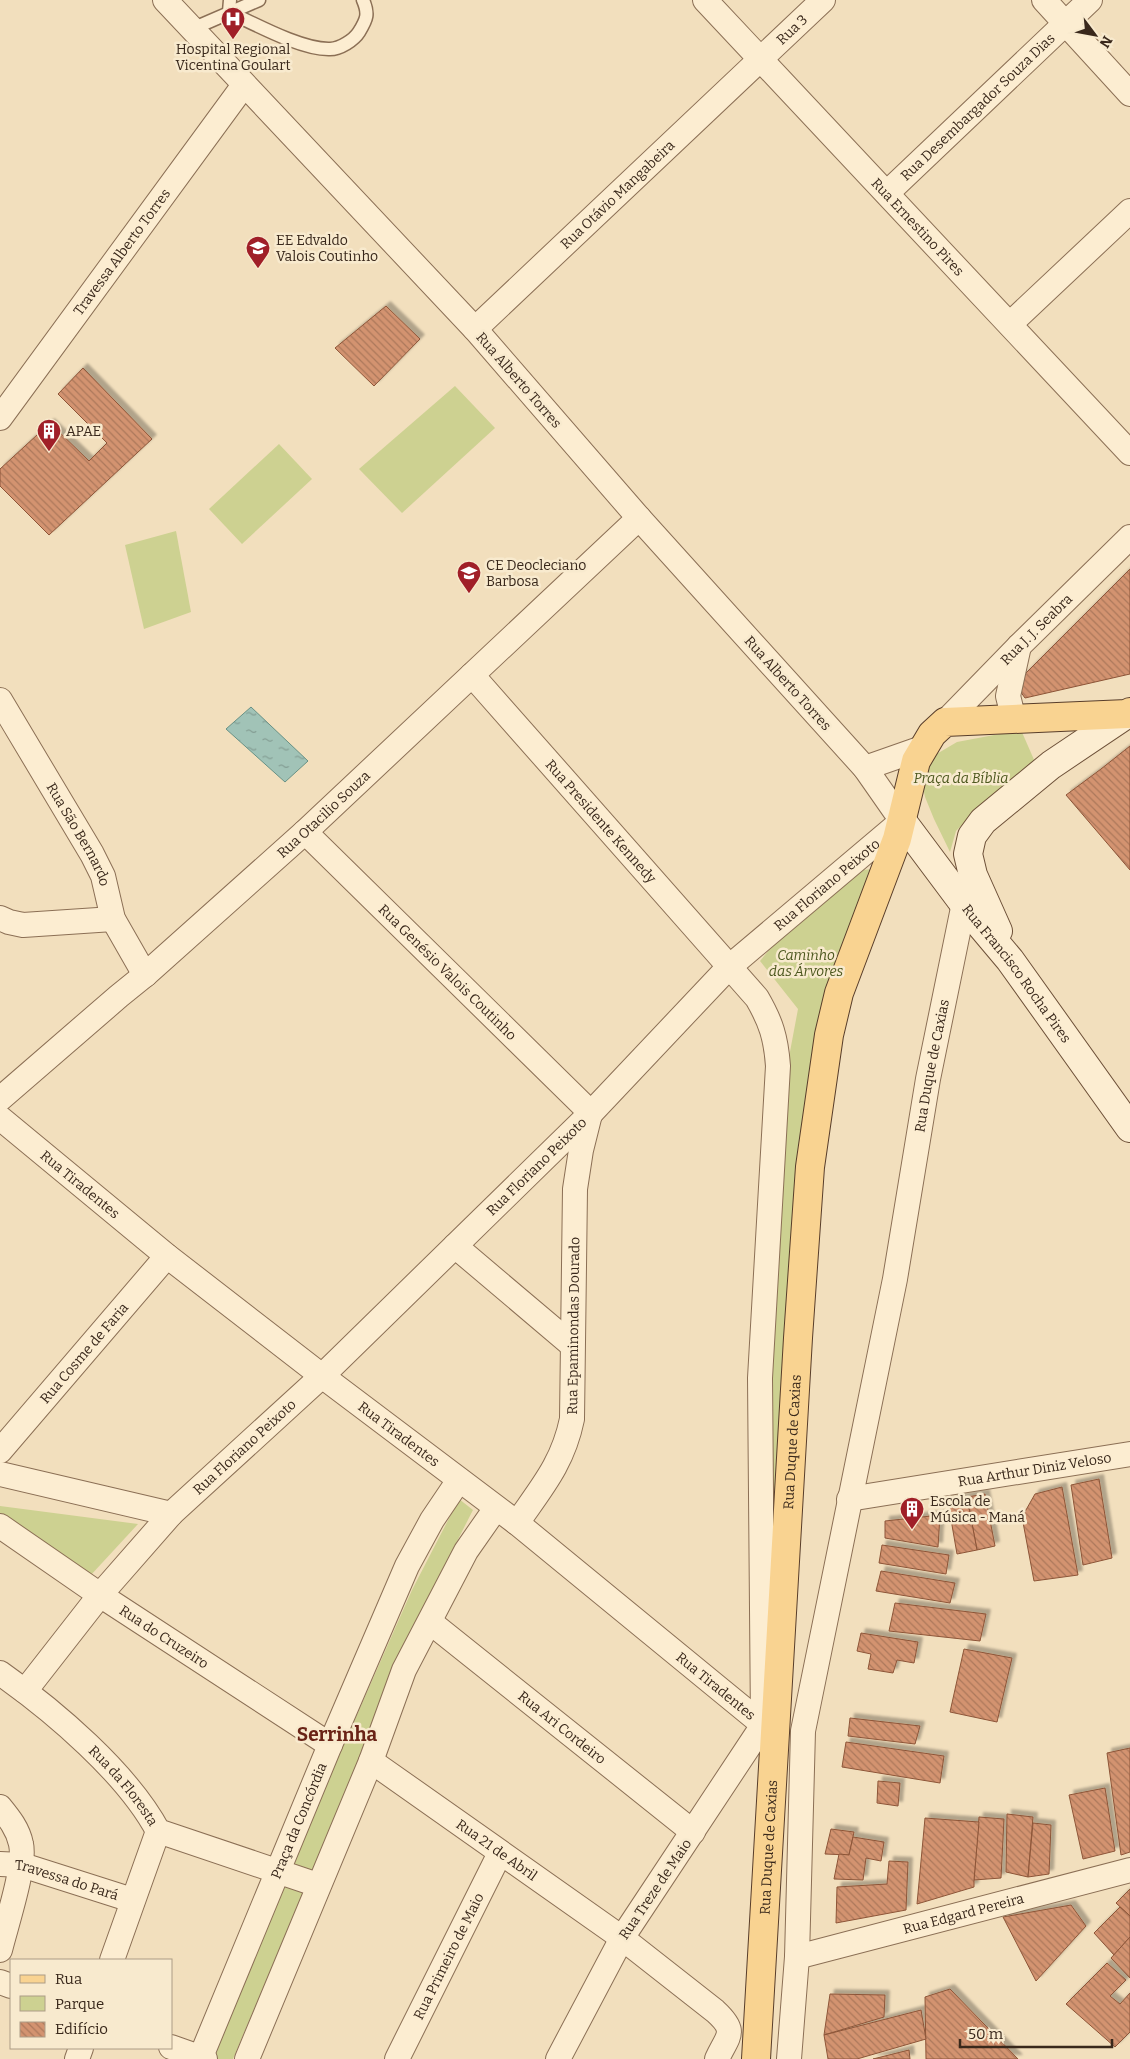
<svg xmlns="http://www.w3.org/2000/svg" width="1130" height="2059" font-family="Bitter,serif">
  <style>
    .green { fill: #cdd191 }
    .water { fill: url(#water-ripples); stroke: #689185 }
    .building { fill: url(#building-back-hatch); stroke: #8d5538; filter: url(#shadow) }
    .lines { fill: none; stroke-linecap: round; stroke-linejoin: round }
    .lane-casing { stroke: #8b6f55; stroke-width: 15 }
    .street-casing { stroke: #8b6f55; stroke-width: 26 }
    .secondary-casing { stroke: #6d5038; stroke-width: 30 }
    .primary-casing { stroke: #583d2a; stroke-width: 30 }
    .lane { stroke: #fcedd1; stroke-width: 12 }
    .street { stroke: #fcedd1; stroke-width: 24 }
    .secondary { stroke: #fcedd1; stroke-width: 28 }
    .primary { stroke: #f9d391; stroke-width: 28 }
    .labels { text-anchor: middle; stroke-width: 5; stroke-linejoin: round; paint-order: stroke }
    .street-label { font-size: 14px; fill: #39281b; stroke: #f8eace }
    .poi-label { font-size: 14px; fill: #39281b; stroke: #f8eace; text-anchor: start }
    .park-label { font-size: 14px; font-style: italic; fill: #4d581f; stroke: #f8eace }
    .district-label { font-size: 19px; font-weight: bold; fill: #6a2316; stroke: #f8eace }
  </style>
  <defs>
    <pattern id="water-ripples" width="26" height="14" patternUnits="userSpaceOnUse" patternTransform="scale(1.25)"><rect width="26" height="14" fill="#a1c3b7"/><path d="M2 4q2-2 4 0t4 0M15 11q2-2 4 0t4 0" fill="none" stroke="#849e94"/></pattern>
    <pattern id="building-back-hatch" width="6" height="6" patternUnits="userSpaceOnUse" patternTransform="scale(1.25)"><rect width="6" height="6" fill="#d39370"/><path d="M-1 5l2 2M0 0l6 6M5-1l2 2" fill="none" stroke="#ac785b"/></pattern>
    <filter id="shadow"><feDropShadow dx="4.5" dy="-4.5" stdDeviation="1" flood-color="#0004"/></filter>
  </defs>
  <rect width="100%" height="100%" fill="#f2dfbd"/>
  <!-- green -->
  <g class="green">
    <polygon points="455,386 495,428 402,513 359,469"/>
    <polygon points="279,444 312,479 242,544 209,509"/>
    <polygon points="176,531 191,612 144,629 125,545"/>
    <polygon points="1021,730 1035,762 982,804 956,831 950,852 934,819 925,797 922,782 935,755 957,742"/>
    <polygon points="880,868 828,1002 797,1285 761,1655 771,1421 783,1089 798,1009 760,961 774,944 855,871"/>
    <polygon points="459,1499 473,1510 427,1600 233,2059 213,2059 259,1937 412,1590"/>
    <polygon points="0,1506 138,1524 90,1576 0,1516"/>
  </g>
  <!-- water -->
  <polygon class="water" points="251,707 308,761 285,782 226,729"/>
  <!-- building -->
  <g class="building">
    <polygon points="386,306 420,339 374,386 335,348"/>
    <polygon points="83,368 152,439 49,535 0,486 0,469 50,423 89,461 107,443 58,394"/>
    <polygon points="1130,569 1130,674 1025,698 1015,684"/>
    <polygon points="1130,746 1130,870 1066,795 1101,769"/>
    <polygon points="1099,1479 1112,1558 1083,1565 1071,1485"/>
    <polygon points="1062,1487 1078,1575 1034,1581 1022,1517 1035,1494"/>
    <polygon points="985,1494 995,1546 977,1550 967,1497"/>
    <polygon points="967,1497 977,1550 957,1554 948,1502"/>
    <polygon points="940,1515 938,1547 885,1538 885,1521"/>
    <polygon points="882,1545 949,1555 946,1574 879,1563"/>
    <polygon points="881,1571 955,1583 950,1603 876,1591"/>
    <polygon points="895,1603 986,1614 980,1641 889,1631"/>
    <polygon points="861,1633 918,1642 914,1663 897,1660 893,1673 868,1669 871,1654 857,1651"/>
    <polygon points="964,1649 1012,1658 997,1722 950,1712"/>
    <polygon points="850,1718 920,1726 915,1744 848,1736"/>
    <polygon points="846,1742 944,1756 940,1783 842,1767"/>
    <polygon points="1130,1748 1130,1852 1121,1855 1107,1753"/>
    <polygon points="878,1781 900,1783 898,1806 877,1803"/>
    <polygon points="1105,1788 1115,1851 1083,1859 1069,1795"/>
    <polygon points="1007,1814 1033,1817 1028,1877 1006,1872"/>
    <polygon points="979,1817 1004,1819 1001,1878 974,1880"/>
    <polygon points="925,1818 979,1822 974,1880 974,1887 917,1904"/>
    <polygon points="1033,1823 1051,1825 1049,1874 1028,1877"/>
    <polygon points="831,1829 854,1832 849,1855 825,1854"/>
    <polygon points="853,1837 884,1842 881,1861 866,1858 863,1880 834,1879 839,1854 849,1855"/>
    <polygon points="889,1861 908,1862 906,1910 836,1923 837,1887 887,1884"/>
    <polygon points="1130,1889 1130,1916 1116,1903"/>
    <polygon points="1071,1905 1086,1926 1036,1981 1003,1917"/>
    <polygon points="1120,1907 1130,1916 1130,1937 1114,1955 1094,1933"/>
    <polygon points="1130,1937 1130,1978 1111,1958"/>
    <polygon points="1107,1963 1126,1980 1110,1996 1120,2004 1130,1993 1130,2032 1115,2047 1066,2004"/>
    <polygon points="950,1989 1018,2059 926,2059 925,1997"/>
    <polygon points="830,1994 885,1995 884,2017 824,2035"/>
    <polygon points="921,2010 926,2039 857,2059 828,2059 824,2035"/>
    <polygon points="909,2050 910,2059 873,2059"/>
  </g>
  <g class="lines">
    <defs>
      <g id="lane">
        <path d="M229,12C255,24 302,50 330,49C340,49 354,40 359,32C367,19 369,14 363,0"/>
        <polyline points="229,12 230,0"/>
        <polyline points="192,29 259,0"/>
      </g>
      <g id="street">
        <path id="s1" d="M705,0L1130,453"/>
        <polyline points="1044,0 1130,94"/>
        <path id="s2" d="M887,193L1090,0"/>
        <polyline points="1010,324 1130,211"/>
        <path id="s3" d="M475,329L823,0"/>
        <path id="s4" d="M0,418L244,85"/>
        <path id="s5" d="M472,675L757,998C771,1022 776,1038 778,1066L760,1378L763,1725L622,1938L558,2059"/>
        <path id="s6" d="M0,700L92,854L103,876L113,919L145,975"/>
        <polyline points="1014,720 1008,696 1019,646"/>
        <path id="s7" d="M945,722L1019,646L1130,537"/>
        <polyline points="865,768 922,748"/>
        <path id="s8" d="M305,832L591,1113"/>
        <polyline points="0,918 9,922 23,925 113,919"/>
        <path id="s9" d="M0,1099L119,996L145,975L305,832L639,518"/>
        <path id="s10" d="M0,1118L167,1256L322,1376L517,1523L772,1732"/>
        <polyline points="455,1246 572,1345"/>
        <path id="s11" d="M0,1451L167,1256"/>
        <polyline points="0,1474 171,1514"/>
        <path id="s12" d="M849,1499L1130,1454"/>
        <path id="s13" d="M517,1523C542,1487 563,1463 572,1419L575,1189L581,1150L590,1114"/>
        <path id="s14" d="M0,1526L100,1595L330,1745"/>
        <path id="s15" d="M430,1622L693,1832"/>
        <path id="s16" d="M0,1673C54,1711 127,1773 158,1831L318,1885"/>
        <path id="s17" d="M25,1691L100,1595L171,1514L322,1376L591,1113L728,968L902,821L865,768L639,518L475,329L165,0"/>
        <path id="s18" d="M371,1761L622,1938L715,2011C738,2032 728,2035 717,2059"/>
        <path d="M0,1807C9,1818 18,1829 21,1844C26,1866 6,1925 0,1950"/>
        <path id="s19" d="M0,1864L22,1865L132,1900"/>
        <path id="s20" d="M797,1957L1130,1870"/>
        <polyline points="112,1960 158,1831"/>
        <polyline points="0,1982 11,1986"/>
        <polyline points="171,2047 205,2059"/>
        <polyline points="77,2059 81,2048"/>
        <path id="s21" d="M200,2059L330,1745L407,1566L432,1520L459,1480"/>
        <polyline points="247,2059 371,1761 404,1670 466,1551 496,1508"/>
        <path id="s22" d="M397,2059L500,1853"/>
        <path id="s23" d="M789,2059L797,1957L803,1731L895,1279L928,1079L964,903"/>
      </g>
      <g id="secondary">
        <path id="s24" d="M902,821L973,916L1010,960L1130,1128"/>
        <polyline points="998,931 973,875 968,854 972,836 983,821 1051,765 1127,714"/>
      </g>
      <g id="primary">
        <path id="s25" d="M756,2059L798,1338L810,1167L829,1035L839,993L897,839L916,761L932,734L945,722L1127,714L1130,712"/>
      </g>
    </defs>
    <!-- lane casing -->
    <use href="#lane" class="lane-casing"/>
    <!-- street casing -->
    <use href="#street" class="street-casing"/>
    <!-- secondary casing -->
    <use href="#secondary" class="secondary-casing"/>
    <!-- primary casing -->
    <use href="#primary" class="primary-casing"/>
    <!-- lane -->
    <use href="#lane" class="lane"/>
    <!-- street -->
    <use href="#street" class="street"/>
    <!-- secondary -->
    <use href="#secondary" class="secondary"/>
    <!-- primary -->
    <use href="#primary" class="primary"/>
  </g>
  <!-- icons -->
  <defs>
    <symbol id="hospital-pin" viewBox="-11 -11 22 30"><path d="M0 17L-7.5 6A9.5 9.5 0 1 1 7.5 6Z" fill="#a01f28" stroke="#f8eace"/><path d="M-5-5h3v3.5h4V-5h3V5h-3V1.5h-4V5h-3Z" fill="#fff"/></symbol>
    <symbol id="school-pin" viewBox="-11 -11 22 30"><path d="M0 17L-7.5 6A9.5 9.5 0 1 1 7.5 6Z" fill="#a01f28" stroke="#f8eace"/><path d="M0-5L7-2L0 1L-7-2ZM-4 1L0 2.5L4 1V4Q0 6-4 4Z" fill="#fff"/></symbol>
    <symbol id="building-pin" viewBox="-11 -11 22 30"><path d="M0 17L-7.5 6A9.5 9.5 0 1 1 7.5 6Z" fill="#a01f28" stroke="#f8eace"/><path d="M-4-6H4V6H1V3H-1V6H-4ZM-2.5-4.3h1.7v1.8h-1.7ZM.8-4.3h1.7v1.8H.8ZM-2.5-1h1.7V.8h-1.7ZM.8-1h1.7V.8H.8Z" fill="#fff"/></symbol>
  </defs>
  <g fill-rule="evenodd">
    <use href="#hospital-pin" x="219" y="5" width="28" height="38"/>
    <use href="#school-pin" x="244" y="234" width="28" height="38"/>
    <use href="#building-pin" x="35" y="417" width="28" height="38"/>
    <use href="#school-pin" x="455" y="559" width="28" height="38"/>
    <use href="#building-pin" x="898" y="1495" width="28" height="38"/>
  </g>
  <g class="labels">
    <!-- street labels -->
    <g class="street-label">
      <text dy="5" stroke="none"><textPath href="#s3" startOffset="436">Rua 3</textPath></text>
      <text dy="5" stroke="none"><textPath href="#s2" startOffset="125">Rua Desembargador Souza Dias</textPath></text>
      <text dy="5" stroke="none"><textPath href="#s3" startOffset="196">Rua Otávio Mangabeira</textPath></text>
      <text dy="5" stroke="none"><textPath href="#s1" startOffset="311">Rua Ernestino Pires</textPath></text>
      <text dy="5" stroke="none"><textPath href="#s4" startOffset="206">Travessa Alberto Torres</textPath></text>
      <text transform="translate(519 380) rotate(49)" y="5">Rua Alberto Torres</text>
      <text dy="5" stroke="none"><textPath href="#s7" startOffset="130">Rua J. J. Seabra</textPath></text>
      <text transform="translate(788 683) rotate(48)" y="5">Rua Alberto Torres</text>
      <text dy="5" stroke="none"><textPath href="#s9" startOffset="431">Rua Otacilio Souza</textPath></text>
      <text dy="5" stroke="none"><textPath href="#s5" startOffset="195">Rua Presidente Kennedy</textPath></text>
      <text dy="5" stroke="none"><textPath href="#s6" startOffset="156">Rua São Bernardo</textPath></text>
      <text dy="5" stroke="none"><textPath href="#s17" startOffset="1139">Rua Floriano Peixoto</textPath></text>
      <text dy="5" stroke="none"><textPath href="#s8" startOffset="200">Rua Genésio Valois Coutinho</textPath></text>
      <text dy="5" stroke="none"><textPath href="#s24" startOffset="191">Rua Francisco Rocha Pires</textPath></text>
      <text dy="5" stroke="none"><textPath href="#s23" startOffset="1006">Rua Duque de Caxias</textPath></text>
      <text dy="5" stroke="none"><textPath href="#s17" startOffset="734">Rua Floriano Peixoto</textPath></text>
      <text dy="5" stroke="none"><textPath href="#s10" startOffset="104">Rua Tiradentes</textPath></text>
      <text dy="5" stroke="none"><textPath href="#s13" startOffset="212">Rua Epaminondas Dourado</textPath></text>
      <text dy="5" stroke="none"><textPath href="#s11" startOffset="129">Rua Cosme de Faria</textPath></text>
      <text dy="5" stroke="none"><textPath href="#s10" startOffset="509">Rua Tiradentes</textPath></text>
      <text dy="5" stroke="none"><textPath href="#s25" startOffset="618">Rua Duque de Caxias</textPath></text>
      <text dy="5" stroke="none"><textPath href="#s17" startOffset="329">Rua Floriano Peixoto</textPath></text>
      <text dy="5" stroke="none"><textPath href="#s12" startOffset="188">Rua Arthur Diniz Veloso</textPath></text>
      <text dy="5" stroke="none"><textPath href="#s14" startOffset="198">Rua do Cruzeiro</textPath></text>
      <text dy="5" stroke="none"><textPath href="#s10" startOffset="914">Rua Tiradentes</textPath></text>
      <text dy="5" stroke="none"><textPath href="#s15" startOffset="169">Rua Ari Cordeiro</textPath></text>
      <text dy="5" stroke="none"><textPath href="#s16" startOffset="168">Rua da Floresta</textPath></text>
      <text dy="5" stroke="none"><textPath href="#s21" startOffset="258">Praça da Concórdia</textPath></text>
      <text dy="5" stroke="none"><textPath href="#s25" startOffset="212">Rua Duque de Caxias</textPath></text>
      <text dy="5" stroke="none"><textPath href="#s18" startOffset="154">Rua 21 de Abril</textPath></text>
      <text dy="5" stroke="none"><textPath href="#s19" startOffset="69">Travessa do Pará</textPath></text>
      <text transform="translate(655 1889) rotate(-56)" y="5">Rua Treze de Maio</text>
      <text dy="5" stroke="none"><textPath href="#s20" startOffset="172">Rua Edgard Pereira</textPath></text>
      <text dy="5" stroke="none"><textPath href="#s22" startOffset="115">Rua Primeiro de Maio</textPath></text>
    </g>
    <!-- poi labels -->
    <g class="poi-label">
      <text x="233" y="54" text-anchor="middle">Hospital Regional<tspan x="233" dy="16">Vicentina Goulart</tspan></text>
      <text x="276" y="245">EE Edvaldo<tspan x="276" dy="16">Valois Coutinho</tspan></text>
      <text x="66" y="436">APAE</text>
      <text x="486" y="570">CE Deocleciano<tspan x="486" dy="16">Barbosa</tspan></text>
      <text x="930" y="1506">Escola de<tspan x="930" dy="16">Música - Maná</tspan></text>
    </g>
    <!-- park labels -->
    <g class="park-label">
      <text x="961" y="783">Praça da Bíblia</text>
      <text x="806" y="960">Caminho<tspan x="806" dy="16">das Árvores</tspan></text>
    </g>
    <!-- district labels -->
    <g class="district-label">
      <text x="337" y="1741">Serrinha</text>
    </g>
  </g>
  <!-- legend -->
  <rect x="10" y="1959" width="162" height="90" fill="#f8eace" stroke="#ac9c86"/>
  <rect x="20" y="1975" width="25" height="8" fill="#f9d391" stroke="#ac9c86"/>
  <text x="55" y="1984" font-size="15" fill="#39281b">Rua</text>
  <rect x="20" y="1996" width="25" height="15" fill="#cdd191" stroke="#ac9c86"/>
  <text x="55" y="2009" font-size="15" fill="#39281b">Parque</text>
  <rect x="20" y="2022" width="25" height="15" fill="url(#building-back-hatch)" stroke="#ac9c86"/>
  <text x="55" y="2034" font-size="15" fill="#39281b">Edifício</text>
  <!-- north arrow -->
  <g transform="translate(1095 35) rotate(122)" stroke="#f8eace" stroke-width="4" paint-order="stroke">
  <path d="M0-4L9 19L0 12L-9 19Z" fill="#39281b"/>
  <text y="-8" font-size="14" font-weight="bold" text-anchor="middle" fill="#39281b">N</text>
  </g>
  <!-- scale -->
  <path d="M960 2039v8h152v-8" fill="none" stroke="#39281b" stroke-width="2.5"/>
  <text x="968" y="2039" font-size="15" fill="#39281b" stroke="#f8eace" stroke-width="4" paint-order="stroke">50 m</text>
</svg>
